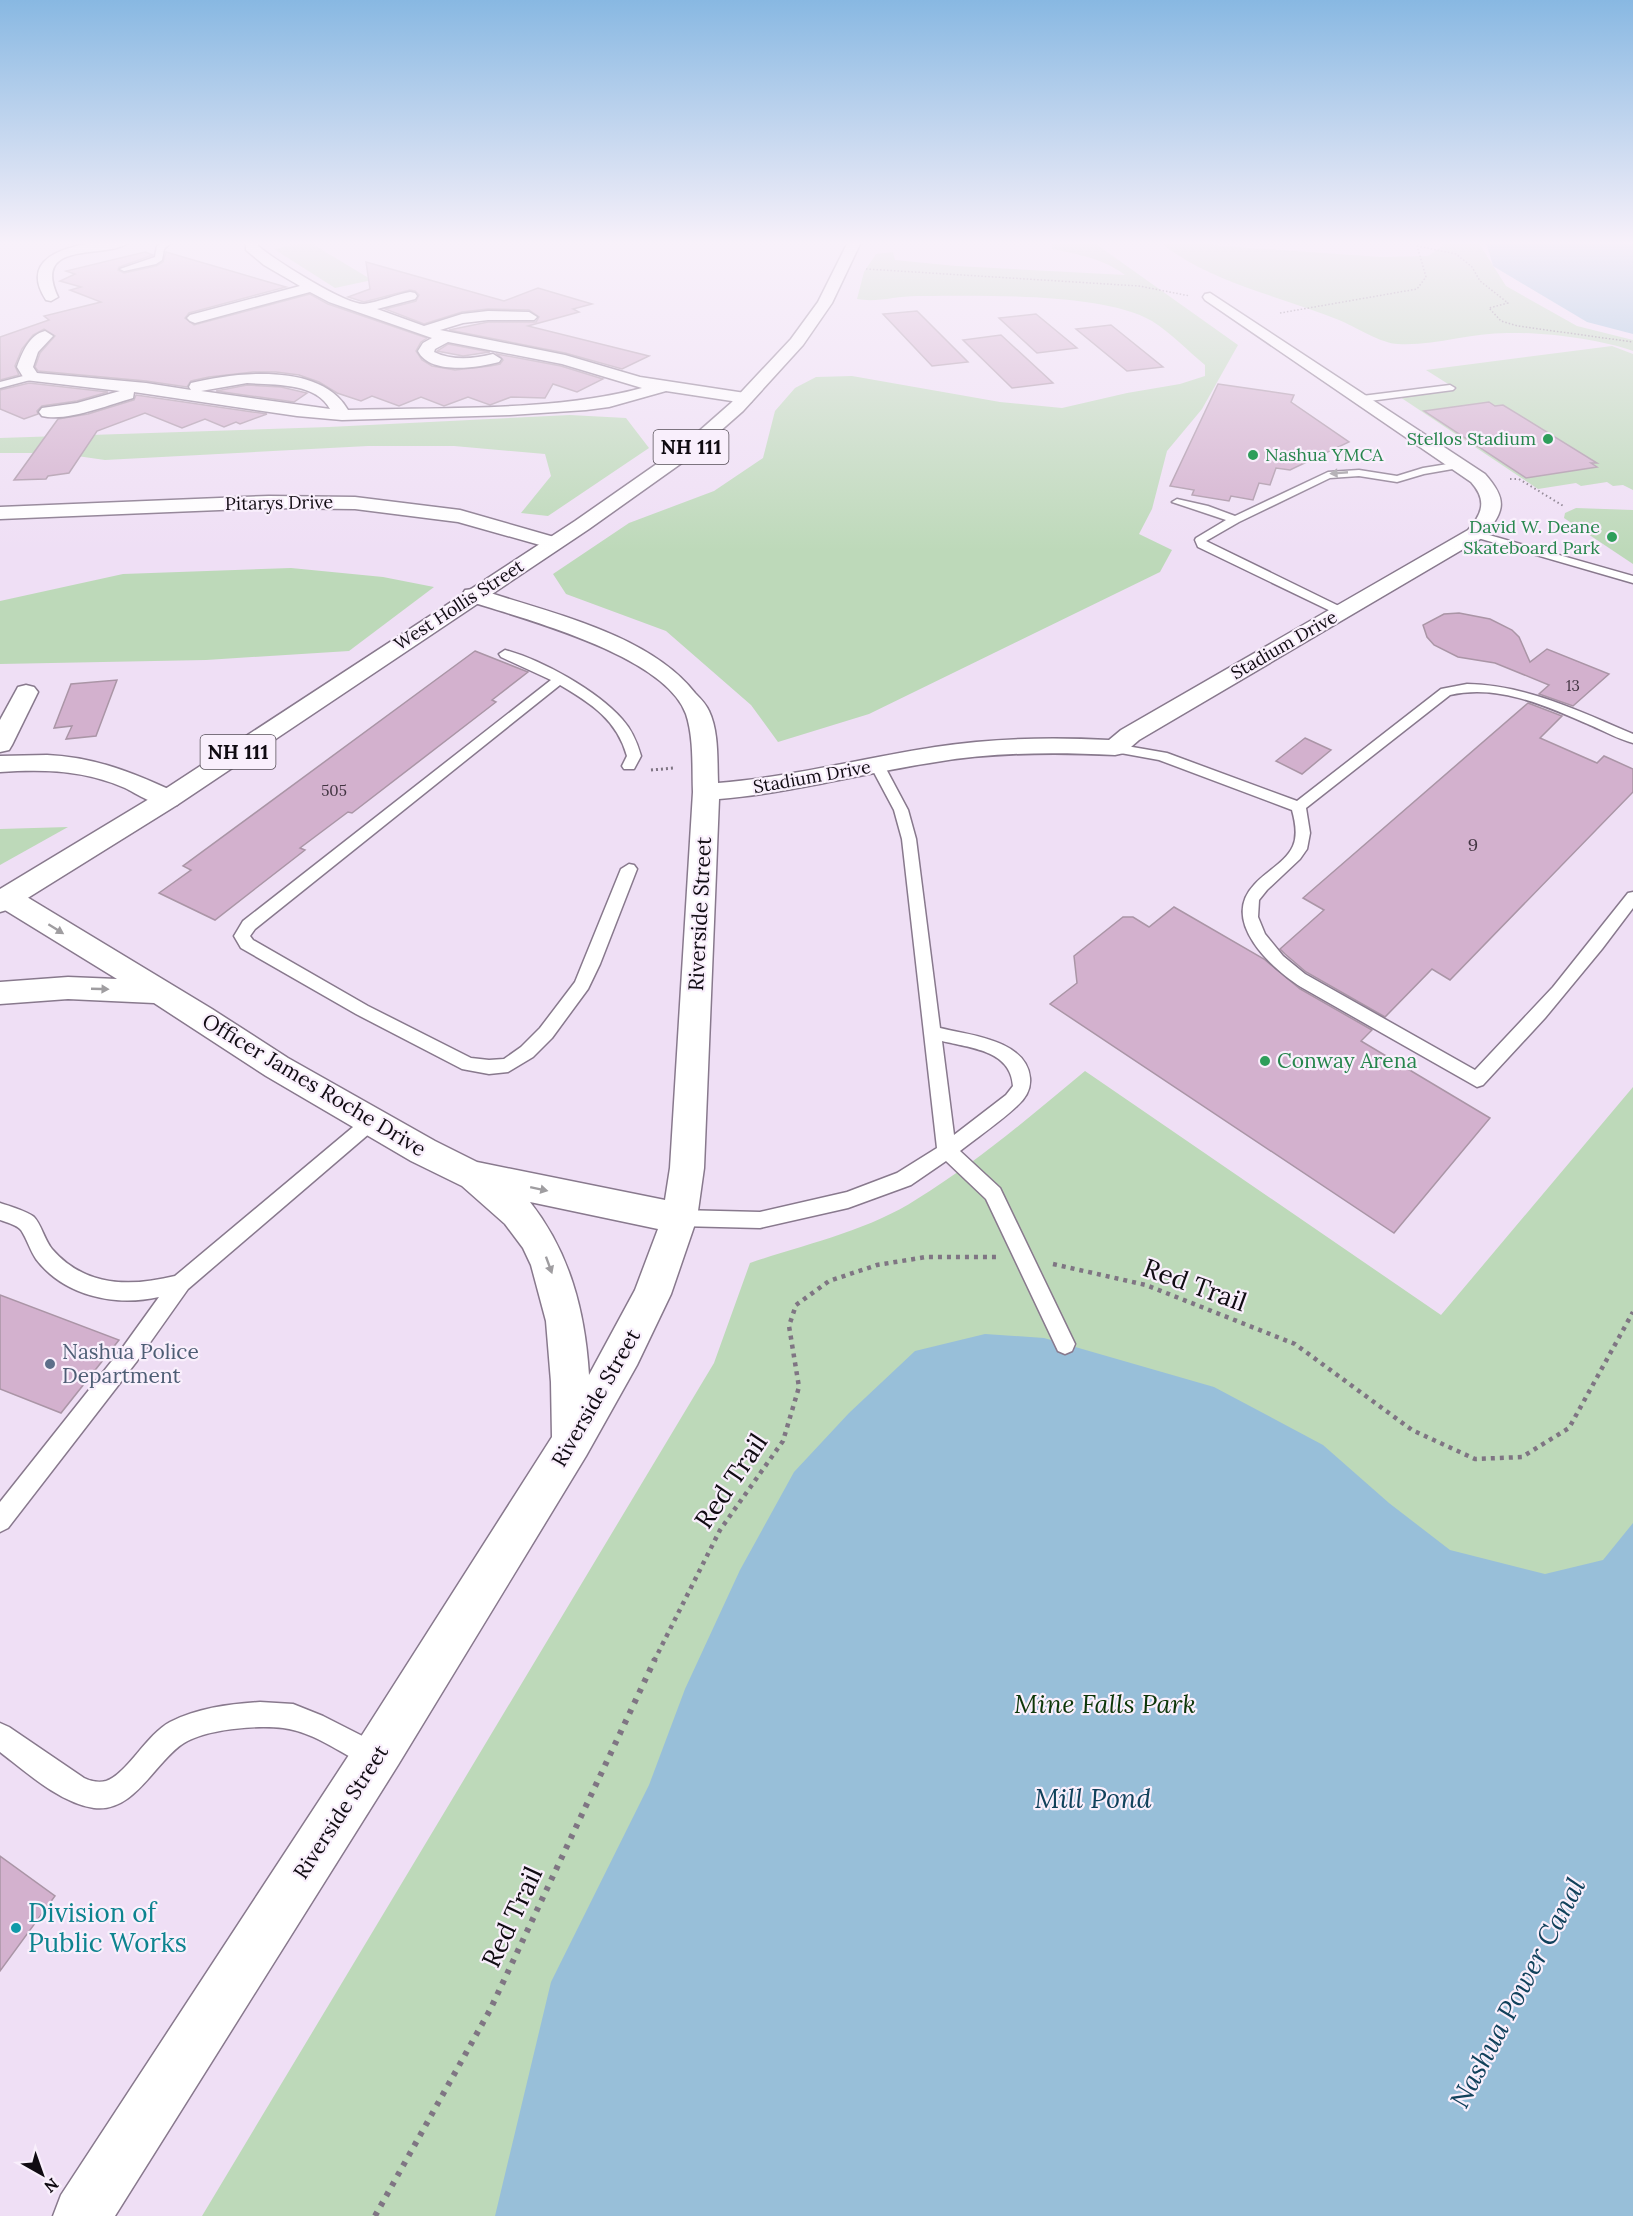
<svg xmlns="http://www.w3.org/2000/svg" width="1633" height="2216" font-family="Lora,serif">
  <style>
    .green { fill: #bdd9b9 }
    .water { fill: #98bfd9 }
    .building { fill: #d3b1ce; stroke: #aa95a6; stroke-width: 1.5 }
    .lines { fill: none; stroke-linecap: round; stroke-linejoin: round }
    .service-casing { stroke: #88798d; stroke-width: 3 }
    .minor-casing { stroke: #88798d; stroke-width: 3 }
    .primary-casing { stroke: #88798d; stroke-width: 3 }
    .path-far4 { stroke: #7f7583; stroke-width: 1.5; stroke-dasharray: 1.5 2; stroke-linecap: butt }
    .path-far3 { stroke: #7f7583; stroke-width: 2; stroke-dasharray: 1.5 3; stroke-linecap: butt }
    .path-far2 { stroke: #7f7583; stroke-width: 3; stroke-dasharray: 2 3; stroke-linecap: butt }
    .path-far1 { stroke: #7f7583; stroke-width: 4.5; stroke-dasharray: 4 5; stroke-linecap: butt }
    .path { stroke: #7f7583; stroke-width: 6; stroke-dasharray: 4.5 7; stroke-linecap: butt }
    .service { fill: #fff; fill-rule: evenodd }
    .minor { fill: #fff; fill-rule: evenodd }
    .primary { fill: #fff; fill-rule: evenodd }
    .oneway { fill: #9f9da0 }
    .leisure-dot { fill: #2e9e5b; stroke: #f9effc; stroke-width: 2 }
    .service-dot { fill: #5c6f8a; stroke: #f9effc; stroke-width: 2 }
    .culture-dot { fill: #0f9aa8; stroke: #f9effc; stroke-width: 2 }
    .labels { text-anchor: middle; stroke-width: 4.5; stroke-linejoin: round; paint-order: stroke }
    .far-number-label { font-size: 15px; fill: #413441 }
    .far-leisure-label { font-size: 18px; fill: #27864d; stroke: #f9effc; text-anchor: end }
    .far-street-label { font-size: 18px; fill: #100b12; stroke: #f9effc }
    .number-label { font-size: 18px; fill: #413441 }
    .shield { fill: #f9effc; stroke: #564f58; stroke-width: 1.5 }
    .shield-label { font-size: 20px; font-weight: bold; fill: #100b12 }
    .street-label { font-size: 21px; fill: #100b12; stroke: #f9effc }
    .leisure-label { font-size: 21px; fill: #27864d; stroke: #f9effc; text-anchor: start }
    .service-label { font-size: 21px; fill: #4e5e75; stroke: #f9effc; text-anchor: start }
    .near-street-label { font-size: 26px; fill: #100b12; stroke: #f9effc }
    .near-park-label { font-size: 26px; font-style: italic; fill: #0c3608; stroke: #f9effc }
    .near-culture-label { font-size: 26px; fill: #0d838f; stroke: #f9effc; text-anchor: start }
    .near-water-label { font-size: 27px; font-style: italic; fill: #10415b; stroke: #f9effc }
  </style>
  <rect width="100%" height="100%" fill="#efdff5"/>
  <!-- green -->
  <g class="green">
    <polygon points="309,242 372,280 335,288 274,249"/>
    <path d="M1051,242H1093L1238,345L1202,409L1167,451L1152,509L1139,534L1172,550L1160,572L869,714L778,742L751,705L666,631L566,594L553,574L629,523L714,491L763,458L775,411L795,388L816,377L852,376L1000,402L1062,408L1127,393L1180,384L1205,376V365C1188,351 1171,333 1152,321C1102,292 979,296 920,296C899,295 878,303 857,299L864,272L876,254L893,252L895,260L956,266L1125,275C1104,259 1078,254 1052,249Z"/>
    <path d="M1160,242H1200L1222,246L1381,257L1428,256L1445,244L1478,242L1506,286L1577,326L1633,340V351C1599,339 1543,332 1507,333C1470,333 1434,346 1398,344C1382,344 1354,326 1339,320C1282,297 1206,281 1160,242Z"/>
    <polygon points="1612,346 1633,354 1633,490 1623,485 1613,486 1607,482 1581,486 1576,483 1538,489 1400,397 1456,389 1426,370"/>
    <polygon points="570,415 626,418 649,448 548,516 521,513 551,476 545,454 454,446 368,446 105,460 56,453 0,453 0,438 329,427"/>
    <polygon points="1576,508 1633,510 1633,564 1564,518 1565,513"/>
    <polygon points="291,568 383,577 434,587 349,651 206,660 0,664 0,601 123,574"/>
    <polygon points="68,827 0,865 0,829"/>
    <path d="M1085,1071L1441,1315L1633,1087V2216H202L714,1363L750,1263C805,1244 868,1231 917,1199C977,1162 1031,1116 1085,1071Z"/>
  </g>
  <!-- water -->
  <g class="water">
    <polygon points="1486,242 1633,242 1633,334 1587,322 1493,266"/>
    <polygon points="985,1334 1044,1338 1214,1387 1323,1445 1389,1503 1450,1550 1545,1574 1603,1560 1633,1523 1633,2216 495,2216 551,1982 649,1785 685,1689 740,1570 794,1472 849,1413 915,1351"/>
  </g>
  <!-- building -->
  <g class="building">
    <polygon points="145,252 153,255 119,267 118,270 124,273 156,266 163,262 166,252 286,287 189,313 185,318 194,325 310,294 328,304 427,338 421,342 416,351 422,360 432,366 455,370 490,366 500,364 503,360 497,354 561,366 603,379 577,392 553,384 545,398 511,397 490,405 468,397 444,406 421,397 399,406 372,396 361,401 337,393 319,382 299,375 276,372 253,372 209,377 191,381 187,387 146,381 38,371 35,367 40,353 55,336 44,329 33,335 22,349 15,366 19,375 0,380 0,337 49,320 44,316 101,302 70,290 81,287 60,281 75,274 66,271"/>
    <polygon points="366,262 504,301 538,288 592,304 573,309 579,312 528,326 649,356 622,369 565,353 449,330 488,322 536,322 539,317 529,310 488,309 462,312 424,324 385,309 416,301 419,295 415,291 410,290 364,302 348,297 370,289"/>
    <polygon points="917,311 968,362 932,366 883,314"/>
    <polygon points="1036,314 1077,348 1037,353 999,318"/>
    <polygon points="1111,325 1163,367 1127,371 1076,329"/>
    <polygon points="1001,335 1053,383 1012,388 963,340"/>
    <polygon points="448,344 490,352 463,356 437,351"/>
    <polygon points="29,383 108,392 77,401 42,406 37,411 38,414 24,419 0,409 0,390"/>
    <polygon points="1218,384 1294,395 1291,402 1349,442 1290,470 1276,468 1270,485 1259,483 1253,500 1231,496 1229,501 1192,495 1194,490 1170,486"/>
    <polygon points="247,385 281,387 307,393 294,402 216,391"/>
    <polygon points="136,395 267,414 240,424 236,422 224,427 205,419 182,428 145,413 97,431 69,473 48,476 46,479 14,480 58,419 88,414 134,400"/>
    <polygon points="1489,402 1495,406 1503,405 1597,463 1591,463 1597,467 1526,478 1424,411"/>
    <polygon points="1459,613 1490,619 1512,630 1519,637 1530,662 1547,649 1609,674 1573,706 1539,694 1549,685 1495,663 1458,657 1434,645 1427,637 1423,625 1444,614"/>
    <polygon points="475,651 528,672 492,700 496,702 352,813 348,812 300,848 305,850 215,920 159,893 191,870 183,866"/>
    <polygon points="117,680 96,736 66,739 72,726 54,728 71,684"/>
    <polygon points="1528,703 1562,716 1540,738 1597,763 1604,756 1633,769 1633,792 1450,980 1432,969 1385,1017 1306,972 1285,954 1280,949 1324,910 1303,898"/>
    <polygon points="1305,738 1331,750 1302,774 1276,761"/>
    <polygon points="1174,907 1264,959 1300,989 1372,1030 1361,1041 1490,1118 1394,1233 1050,1004 1077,983 1074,956 1123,917 1133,917 1149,927"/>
    <polygon points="0,1295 119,1340 61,1413 0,1389"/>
    <polygon points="0,1856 55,1896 0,1971"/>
  </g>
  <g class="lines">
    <defs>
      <g id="service">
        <polygon points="164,242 172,242 164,249 162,260 156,264 124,271 120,269 155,257 157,246"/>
        <polygon points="31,374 34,375 34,379 0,388 0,382"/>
        <polygon points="1450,385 1455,388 1453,390 1362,402 1357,399 1362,396"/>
        <polygon points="1460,462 1464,463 1464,467 1424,474 1397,482 1359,476 1330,478 1239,522 1206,541 1345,609 1347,612 1341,616 1198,547 1195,540 1196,538 1226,520 1172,502 1177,499 1208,506 1235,516 1328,472 1359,470 1397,476 1423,468"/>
        <polygon points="1475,531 1633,576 1633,583 1471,536 1471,532"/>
        <path d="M505,650C542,660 596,690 622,719C632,730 637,742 641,756L634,769H624L622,766L627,756C617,720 592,704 560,685L255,929L250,936L253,940L368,1006L471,1058L489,1060L504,1059L521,1047L540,1028L575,982L621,869L629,864L634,865L637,869L600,964L588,989L552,1038L533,1057L508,1072L489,1074L462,1069L356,1014L241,948L234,936L243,921L551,680L501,657L499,654Z"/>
        <path d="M1467,684C1526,685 1579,711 1633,734V743C1618,739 1604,731 1590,725C1546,706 1499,684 1450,695L1306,808L1310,833L1307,849L1300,859L1267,890L1259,900L1258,917L1265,934L1283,956L1305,974L1475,1070L1553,987L1628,893L1633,892V908L1602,949L1545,1018L1483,1085L1477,1087L1301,987C1271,968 1220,921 1254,885C1265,872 1286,862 1293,846C1298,835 1295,821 1292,810L1159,760L1115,752L1108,748L1115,744L1167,753L1297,801L1441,689Z"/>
        <path d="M877,761L884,765L908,810L916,839L940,1028C969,1035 1027,1040 1030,1078C1031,1089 1026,1098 1017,1106C1000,1122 979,1136 960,1151L1000,1188L1075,1344L1072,1351L1065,1354L1058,1351L986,1199L946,1161L911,1185L848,1208L760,1228L679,1226L672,1224L669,1218L672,1212L679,1210L760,1212L847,1192L897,1173L937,1148L902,839L894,810L870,765ZM942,1041C970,1048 1011,1050 1013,1086L1006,1095L954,1135Z"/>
        <path d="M371,1115L377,1117L380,1122L377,1127L188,1289L137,1361L8,1528L0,1532V1502L123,1347L159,1297C115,1307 64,1296 36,1259C30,1250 27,1239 21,1230C17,1225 6,1222 0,1220V1203C9,1206 27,1211 34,1217C41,1224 45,1241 52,1249C85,1287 130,1287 175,1276L365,1117Z"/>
        <path d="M260,1702L293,1704L323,1716L384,1747L388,1756L384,1765L375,1769C345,1757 316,1732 283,1728C256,1725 207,1729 184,1743C155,1761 135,1813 94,1808C60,1803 26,1772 0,1752V1723L9,1727L84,1778C90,1781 99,1783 106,1781C127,1774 146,1735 170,1722C198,1708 229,1704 260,1702Z"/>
      </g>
      <g id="minor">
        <path d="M97,242H129C110,260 30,238 58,297L51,301L46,300C19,258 65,247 97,242Z"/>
        <path d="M246,242H258V246C275,260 345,305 364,304C379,302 395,295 410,292L415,293L417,296L415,299L377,309L424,326L462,314L488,311L529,312L537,317L534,320H488L463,323L440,330L565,355L640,377L745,393L751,394L753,398L751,402L745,403L666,391L609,407L586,410L510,415L342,420L297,416L134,392L133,398C108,405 67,422 42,416L39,412L42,408L77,403L120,391L25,380L17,367C22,353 29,335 45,331L53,336L38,352L33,367L37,373L146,383L191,390L189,387L191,383C236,372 321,362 348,410C441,407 553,412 642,388L562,364L448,342L435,349L434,352C453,361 473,359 493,354L501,359L499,362C477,368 430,375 418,351L423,343L432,338L329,302L310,292L195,323L190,321L187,318L190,315L300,286L264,265L246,250ZM247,383C273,385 316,382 330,409L201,391Z"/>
        <path d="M1210,293L1485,474C1509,501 1504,512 1482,538L1139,740L1124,753L1115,755C1055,752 995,752 936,762C863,773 792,793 719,799L704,1168L697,1218L671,1294L637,1365L586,1456L398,1765L115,2216H53L61,2195L364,1732L552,1437L551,1382L546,1321L531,1265L523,1248L505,1224L462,1186L411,1161L266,1076L154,1003L68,999L0,1004V982L68,977L117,979L0,907V890L7,888L17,891L212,1009L288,1058L435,1141L477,1162L665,1200L670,1168L693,792C692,767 694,738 686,714C665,655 521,618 465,600L462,595L465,590L473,589L481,590C550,613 649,634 695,693C700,698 706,704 709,711C719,732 717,760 718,783C792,777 863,758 935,747C993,738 1051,737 1109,740L1121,730L1468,530C1483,513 1487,500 1471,482L1205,300L1203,297L1205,294ZM530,1202L658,1229L635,1290L589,1375C585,1311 570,1253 530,1202Z"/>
        <polygon points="269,496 355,497 460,510 561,539 564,543 561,547 554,549 458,522 355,509 269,508 0,519 0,507"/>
        <polygon points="26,685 34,687 38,692 12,745 9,750 0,752 0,720 18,687"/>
        <path d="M47,755C95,757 134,773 177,793L181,799L177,805C159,809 141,796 125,788C84,770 44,769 0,772V756Z"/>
      </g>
      <polygon id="primary" points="848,242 861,242 832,303 803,345 743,411 693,455 589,529 177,805 10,909 0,912 0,889 159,793 575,521 681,447 731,403 791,339 818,302"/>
    </defs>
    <!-- service casing -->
    <use href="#service" class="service-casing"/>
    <!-- minor casing -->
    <use href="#minor" class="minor-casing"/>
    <!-- primary casing -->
    <use href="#primary" class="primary-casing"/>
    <!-- path-far4 -->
    <g class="path-far4">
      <polyline points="1417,246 1456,254 1472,267 1480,281 1508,303 1489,308 1501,321 1518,326 1633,342"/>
      <polyline points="866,269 1139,286 1190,296"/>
      <polyline points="1280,313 1417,289 1426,277 1416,242"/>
    </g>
    <!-- path-far3 -->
    <polyline class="path-far3" points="1510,479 1519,479 1565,507"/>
    <!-- path-far2 -->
    <polyline class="path-far2" points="651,770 674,768"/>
    <!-- path-far1 -->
    <g class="path-far1">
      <polyline points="1053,1264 1146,1285 1295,1344 1412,1430 1475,1459 1522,1457 1569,1428 1633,1312"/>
      <polyline points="654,1661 720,1530 783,1441 799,1387 789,1326 796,1305 829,1281 877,1265 926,1257 996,1257"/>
    </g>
    <!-- path -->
    <polyline class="path" points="375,2216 490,2010 655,1659"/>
    <!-- service -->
    <use href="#service" class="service"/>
    <!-- minor -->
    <use href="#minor" class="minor"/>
    <!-- primary -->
    <use href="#primary" class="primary"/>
  </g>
  <!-- one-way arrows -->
  <defs><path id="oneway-solid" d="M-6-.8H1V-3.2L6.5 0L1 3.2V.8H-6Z" transform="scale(1.5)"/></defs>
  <g class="oneway">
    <use href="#oneway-solid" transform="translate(1339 473) rotate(175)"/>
    <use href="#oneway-solid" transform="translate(56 929) rotate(32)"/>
    <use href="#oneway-solid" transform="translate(100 989) rotate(2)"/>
    <use href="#oneway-solid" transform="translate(539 1189) rotate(12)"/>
    <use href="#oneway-solid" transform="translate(549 1265) rotate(70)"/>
  </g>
  <!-- sky -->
  <linearGradient id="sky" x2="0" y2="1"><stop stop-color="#88b8e2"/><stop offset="0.44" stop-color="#f8f1fa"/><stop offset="1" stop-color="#f8f1fa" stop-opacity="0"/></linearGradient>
  <rect width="1633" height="552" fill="url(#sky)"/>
  <!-- markers -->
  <g class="leisure-dot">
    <circle cx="1548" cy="439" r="6"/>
    <circle cx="1253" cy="455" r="6"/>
    <circle cx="1612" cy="537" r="6"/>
    <circle cx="1265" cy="1061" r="6"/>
  </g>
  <circle class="service-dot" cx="50" cy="1364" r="6"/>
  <circle class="culture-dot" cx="16" cy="1928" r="6"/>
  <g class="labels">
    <!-- far-number labels -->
    <g class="far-number-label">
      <text x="1573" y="691">13</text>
      <text x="334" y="796">505</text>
    </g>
    <!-- far-leisure labels -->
    <g class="far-leisure-label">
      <text x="1536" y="445">Stellos Stadium</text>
      <text x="1265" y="461" text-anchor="start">Nashua YMCA</text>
      <text x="1600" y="533">David W. Deane<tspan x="1600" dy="21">Skateboard Park</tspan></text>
    </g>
    <!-- far-street labels -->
    <g class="far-street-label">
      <text transform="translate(279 503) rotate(-1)" y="6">Pitarys Drive</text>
      <text transform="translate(459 605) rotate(-33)" y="6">West Hollis Street</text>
      <text transform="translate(1284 645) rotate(-30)" y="6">Stadium Drive</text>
      <text transform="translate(812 777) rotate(-10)" y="6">Stadium Drive</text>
    </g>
    <!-- number labels -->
    <g class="number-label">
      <text x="1473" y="851">9</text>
    </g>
    <!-- shield labels -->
    <g class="shield">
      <rect x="653.5" y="430" width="75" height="34" rx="4.5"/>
      <rect x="200.5" y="735" width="75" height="34" rx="4.5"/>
    </g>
    <g class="shield-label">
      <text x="691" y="454">NH 111</text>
      <text x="238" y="759">NH 111</text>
    </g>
    <!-- street labels -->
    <g class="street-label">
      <text transform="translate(700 914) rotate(-87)" y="7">Riverside Street</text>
      <text transform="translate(314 1085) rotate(31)" y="7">Officer James Roche Drive</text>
      <text transform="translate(596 1398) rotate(-60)" y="7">Riverside Street</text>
      <text transform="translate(341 1812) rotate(-57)" y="7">Riverside Street</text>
    </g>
    <!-- leisure labels -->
    <g class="leisure-label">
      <text x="1277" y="1068">Conway Arena</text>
    </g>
    <!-- service labels -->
    <g class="service-label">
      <text x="62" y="1359">Nashua Police<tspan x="62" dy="24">Department</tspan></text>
    </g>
    <!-- near-street labels -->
    <g class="near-street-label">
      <text transform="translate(1195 1285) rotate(20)" y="9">Red Trail</text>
      <text transform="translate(731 1481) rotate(-56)" y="9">Red Trail</text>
      <text transform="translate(512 1917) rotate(-65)" y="9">Red Trail</text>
    </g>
    <!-- near-park labels -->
    <g class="near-park-label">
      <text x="1105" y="1713">Mine Falls Park</text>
    </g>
    <!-- near-culture labels -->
    <g class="near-culture-label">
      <text x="28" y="1922">Division of<tspan x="28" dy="30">Public Works</tspan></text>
    </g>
    <!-- near-water labels -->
    <g class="near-water-label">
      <text x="1093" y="1808">Mill Pond</text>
      <text transform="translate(1518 1993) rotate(-62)" y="9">Nashua Power Canal</text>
    </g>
  </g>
  <!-- north arrow -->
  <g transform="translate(42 2174) rotate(140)" stroke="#f9effc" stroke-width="4.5" paint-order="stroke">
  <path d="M0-4.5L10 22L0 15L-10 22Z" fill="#100b12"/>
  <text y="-9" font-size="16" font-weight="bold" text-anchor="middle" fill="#100b12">N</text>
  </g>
</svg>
